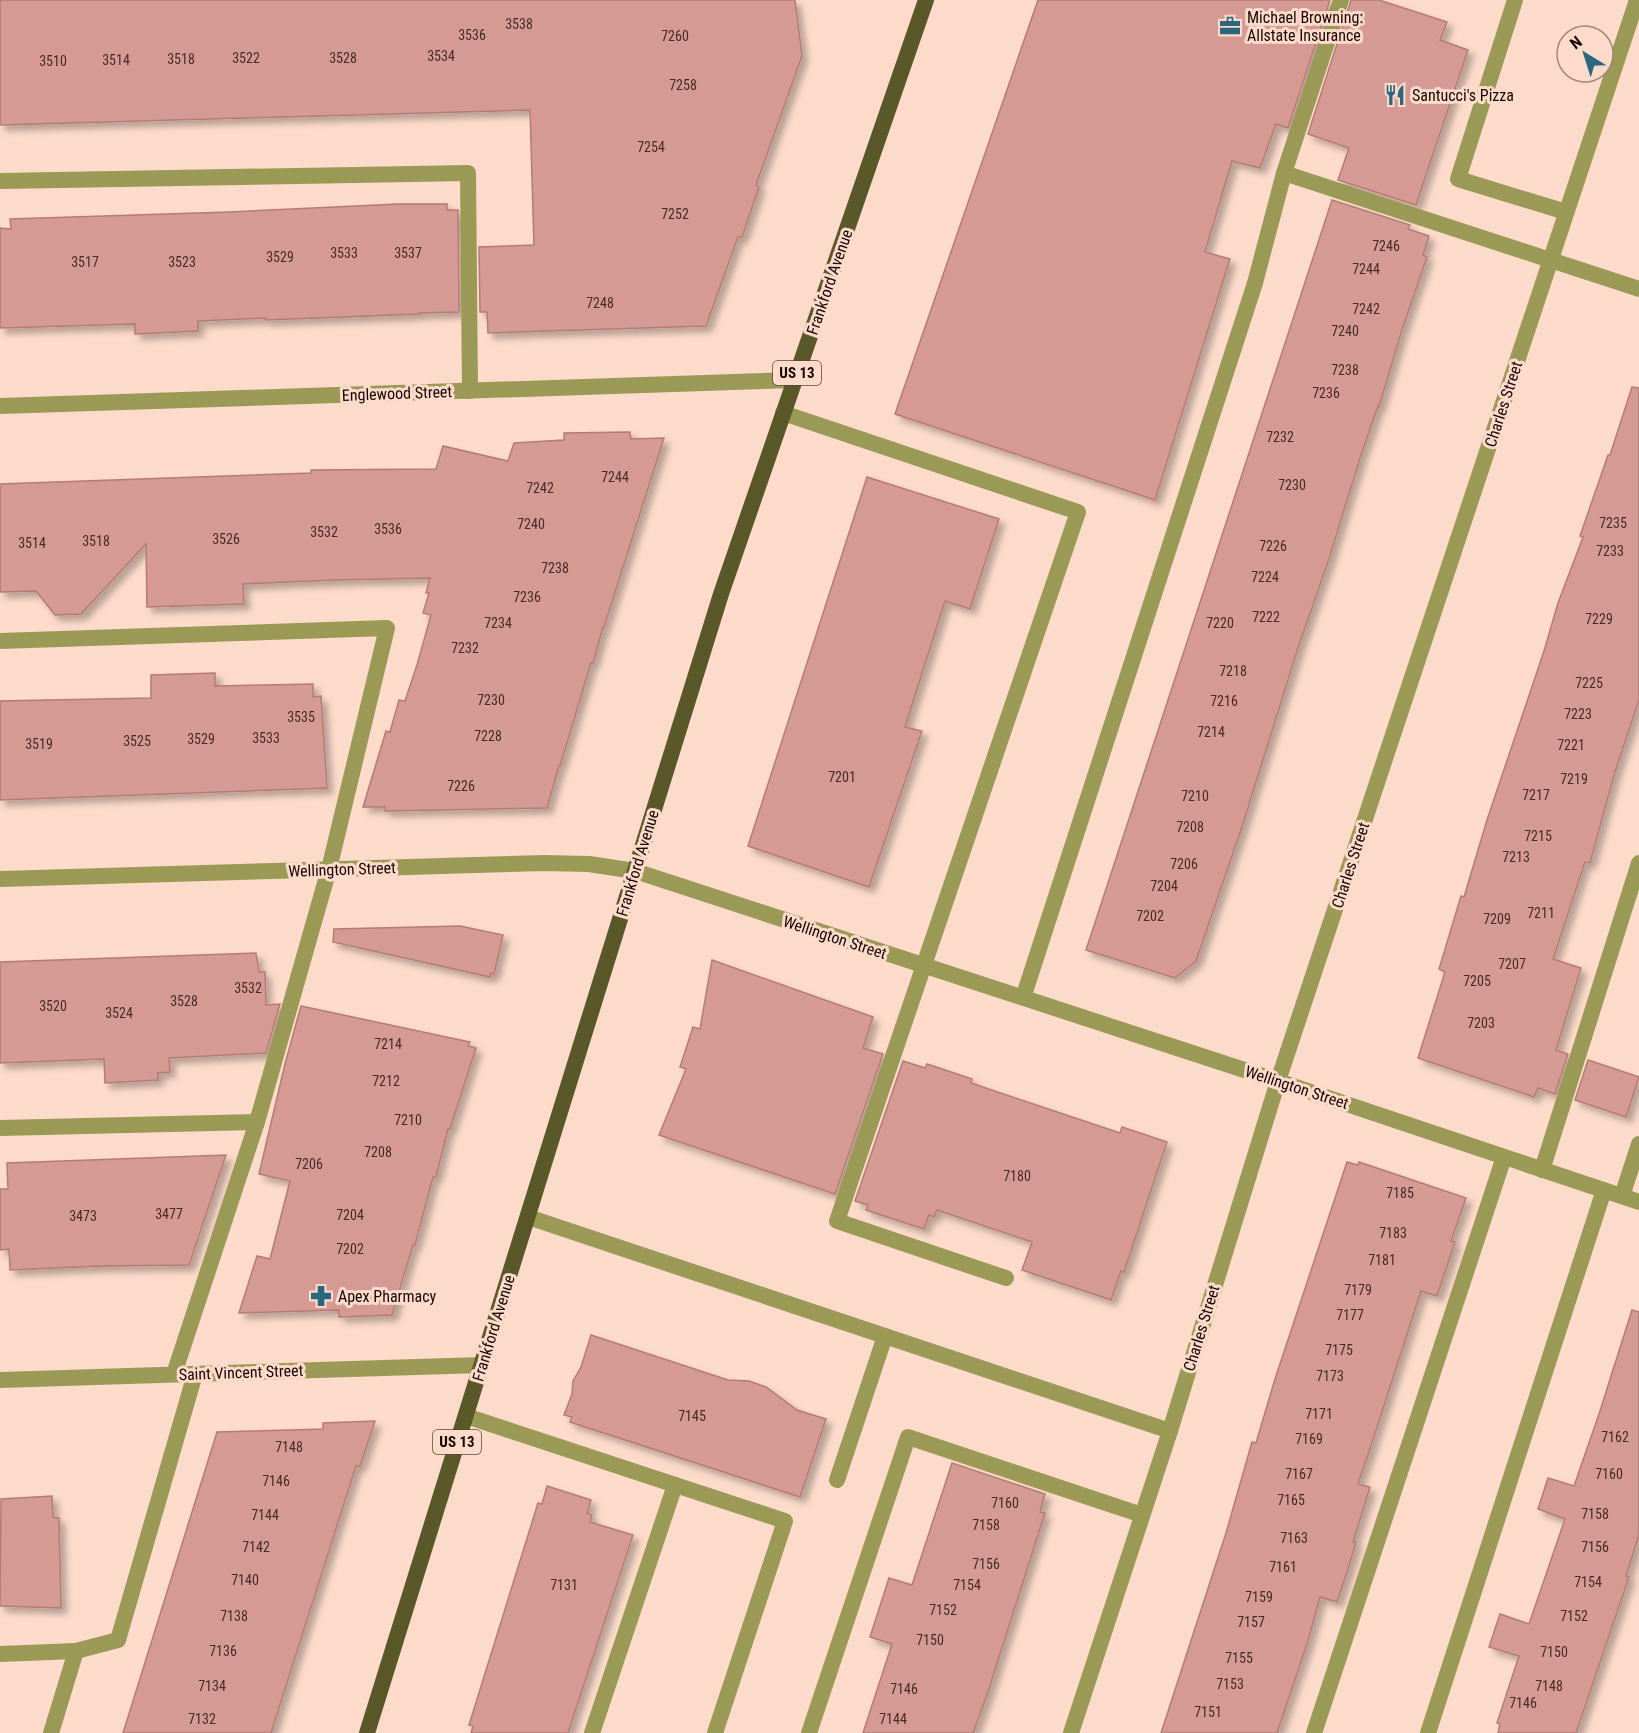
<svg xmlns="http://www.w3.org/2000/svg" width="1639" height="1733" font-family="'Roboto Condensed',sans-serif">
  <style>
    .building { fill: #d59a93; stroke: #b47c75; stroke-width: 1.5; filter: url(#shadow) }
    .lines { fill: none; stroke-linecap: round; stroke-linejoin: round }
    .service { stroke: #9b9956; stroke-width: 16 }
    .minor { stroke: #9b9956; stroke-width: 16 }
    .primary { stroke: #5a5829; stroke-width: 16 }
    .labels { text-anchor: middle; stroke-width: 6; stroke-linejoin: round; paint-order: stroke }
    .number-label { font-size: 14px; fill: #462b26 }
    .shield { fill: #fddbcb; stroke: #5c463e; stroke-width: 1.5 }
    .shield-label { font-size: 15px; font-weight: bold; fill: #170601 }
    .poi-label { font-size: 16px; fill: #170601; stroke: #fddbcb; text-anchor: start }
    .street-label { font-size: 16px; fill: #170601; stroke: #fddbcb }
  </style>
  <defs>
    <filter id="shadow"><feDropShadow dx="5.5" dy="5.5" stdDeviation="3" flood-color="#0004"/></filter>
  </defs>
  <rect width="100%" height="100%" fill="#fddbcb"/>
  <!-- building -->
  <g class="building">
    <polygon points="0,0 795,0 802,56 756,185 759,187 742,237 738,237 706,326 488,333 487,312 480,312 479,247 534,245 530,110 0,125"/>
    <polygon points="1038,0 1330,0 1288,128 1276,124 1260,168 1232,161 1205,252 1230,259 1155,500 895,414"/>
    <polygon points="1351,0 1379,0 1447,22 1440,40 1468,50 1416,205 1338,180 1349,148 1308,134"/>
    <polygon points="1332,200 1410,225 1408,229 1429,236 1423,255 1427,257 1401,333 1379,407 1378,406 1361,455 1329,559 1298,648 1242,827 1196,961 1175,978 1086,950"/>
    <polygon points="398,204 447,204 447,210 458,210 459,312 419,313 419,314 266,320 266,318 198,321 198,331 135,334 135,324 0,328 0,228 11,229 10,219 229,212"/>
    <polygon points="1632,387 1639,388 1639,700 1614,775 1590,863 1585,862 1553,959 1581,968 1556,1050 1568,1054 1555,1094 1538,1088 1534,1097 1418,1058 1445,972 1439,969 1461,896 1464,897 1487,820 1544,651 1558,603 1583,537 1580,536 1608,455 1610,455"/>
    <polygon points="630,432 631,439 664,438 604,627 603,627 593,663 591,663 560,766 559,766 547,808 385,811 385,807 363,807 386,731 390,732 399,700 405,701 417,665 431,615 423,613 429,593 426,593 430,578 334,580 243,584 244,604 147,607 146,544 81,614 55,615 36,591 0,592 0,484 311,473 311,470 436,469 443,446 508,461 514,443 564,440 564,433"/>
    <polygon points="867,477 999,519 970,609 945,601 905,727 922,731 869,887 748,846"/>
    <polygon points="215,673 215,686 313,684 313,697 321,696 327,788 0,800 0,701 151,698 151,675"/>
    <polygon points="460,926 503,935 494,974 491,973 490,977 333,942 334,929"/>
    <polygon points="256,953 259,972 265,972 266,1005 280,1004 266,1053 169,1058 170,1072 158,1073 158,1080 105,1083 104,1059 0,1063 0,962"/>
    <polygon points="712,960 873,1017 863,1048 883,1054 835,1194 659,1135 686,1069 680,1067 693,1027 700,1029"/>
    <polygon points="301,1006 470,1042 468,1046 476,1048 450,1129 448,1129 436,1177 433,1177 415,1245 413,1245 392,1315 339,1317 339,1310 239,1313 257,1256 270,1259 290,1181 259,1174 285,1064"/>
    <polygon points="1588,1060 1639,1077 1626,1117 1575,1100"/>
    <polygon points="903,1061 925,1068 927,1064 972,1079 971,1083 1120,1133 1122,1127 1167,1142 1124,1272 1121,1271 1111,1300 1022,1270 1032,1242 937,1210 934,1217 929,1215 924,1229 866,1210 868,1205 855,1201"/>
    <polygon points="226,1155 189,1265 100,1266 10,1270 9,1249 0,1250 0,1189 8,1189 7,1163"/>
    <polygon points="1347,1162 1358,1165 1359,1162 1466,1198 1451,1241 1455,1242 1437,1296 1421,1291 1371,1446 1358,1484 1370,1487 1353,1542 1356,1542 1347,1572 1337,1602 1320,1597 1308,1641 1277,1733 1161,1733 1226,1533 1252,1442 1256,1443 1275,1379"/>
    <polygon points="1632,1310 1639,1312 1639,1535 1626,1576 1629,1577 1576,1733 1498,1733 1500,1724 1497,1723 1519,1656 1489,1647 1500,1614 1529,1624 1565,1519 1538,1509 1548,1478 1574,1486 1599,1414"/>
    <polygon points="591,1335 728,1380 749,1381 766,1387 797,1410 826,1419 800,1497 570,1422 572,1417 564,1415 572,1394 573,1381 581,1367"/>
    <polygon points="375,1421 360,1466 356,1466 271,1733 123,1733 217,1432 323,1429 323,1423"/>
    <polygon points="952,1463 1045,1494 1040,1512 1045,1513 988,1692 973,1733 863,1733 892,1644 870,1637 889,1578 912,1585"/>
    <polygon points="547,1486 591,1500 587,1513 592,1515 590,1522 633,1535 568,1733 471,1733 473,1726 469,1725 538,1503 542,1504"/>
    <polygon points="52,1496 53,1517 59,1518 61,1608 0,1606 1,1499"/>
  </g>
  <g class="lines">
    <!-- service -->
    <g class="service">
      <polyline points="1515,0 1458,179 1566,212"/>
      <polyline points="1284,173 1639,289"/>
      <polyline points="0,181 468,173 470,391"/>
      <polyline points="783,413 1078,512 837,1221 1006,1278"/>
      <polyline points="0,641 387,628 329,869 257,1122 174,1374"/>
      <polyline points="1023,998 1255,283 1284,173 1341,0"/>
      <polyline points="0,1128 257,1122"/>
      <polyline points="1542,1170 1639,863"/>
      <polyline points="1622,1196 1639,1144"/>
      <polyline points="528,1217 1170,1431"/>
      <polyline points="466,1416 785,1521 715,1733"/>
      <polyline points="837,1480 885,1336"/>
      <polyline points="76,1651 118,1640 195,1374"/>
      <polyline points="0,1654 76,1651 51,1733"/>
      <polyline points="592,1733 675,1485"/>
      <polyline points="809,1733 908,1437 1142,1515"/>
      <polyline points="1314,1733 1504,1157"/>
      <polyline points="1428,1733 1604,1190"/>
    </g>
    <!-- minor -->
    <g class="minor">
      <polyline points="0,406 795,380"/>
      <polyline points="0,879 544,863 589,864 635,871 1278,1081 1639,1202"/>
      <polyline points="0,1380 481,1365"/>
      <polyline points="1071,1733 1170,1431 1278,1081 1637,0"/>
    </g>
    <!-- primary -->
    <polyline class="primary" points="367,1733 721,594 926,0"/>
  </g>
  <!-- icons -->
  <defs>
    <symbol id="office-bare" viewBox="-9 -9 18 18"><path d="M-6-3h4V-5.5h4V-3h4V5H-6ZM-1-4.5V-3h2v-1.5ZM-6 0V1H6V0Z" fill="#2b677f" stroke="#fddbcb" stroke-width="2.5" paint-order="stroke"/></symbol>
    <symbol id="restaurant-bare" viewBox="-9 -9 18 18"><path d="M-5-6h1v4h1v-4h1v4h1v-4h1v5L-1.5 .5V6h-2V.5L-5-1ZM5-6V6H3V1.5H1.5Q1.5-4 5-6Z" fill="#2b677f" stroke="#fddbcb" stroke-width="2.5" paint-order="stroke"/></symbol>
    <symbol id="pharmacy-bare" viewBox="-9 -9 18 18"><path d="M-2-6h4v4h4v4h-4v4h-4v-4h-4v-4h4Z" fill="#2b677f" stroke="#fddbcb" stroke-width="2.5" paint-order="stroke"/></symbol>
  </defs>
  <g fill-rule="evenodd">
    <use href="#office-bare" x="1215" y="11" width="30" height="30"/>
    <use href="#restaurant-bare" x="1380" y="80" width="30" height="30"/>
    <use href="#pharmacy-bare" x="306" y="1281" width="30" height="30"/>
  </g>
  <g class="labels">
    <!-- number labels -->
    <g class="number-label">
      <text x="519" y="29">3538</text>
      <text x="472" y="40">3536</text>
      <text x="675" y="41">7260</text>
      <text x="441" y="61">3534</text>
      <text x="246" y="63">3522</text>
      <text x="343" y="63">3528</text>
      <text x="181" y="64">3518</text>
      <text x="116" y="65">3514</text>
      <text x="53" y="66">3510</text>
      <text x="683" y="90">7258</text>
      <text x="651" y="152">7254</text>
      <text x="675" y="219">7252</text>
      <text x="1386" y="251">7246</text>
      <text x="344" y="258">3533</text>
      <text x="408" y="258">3537</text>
      <text x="280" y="262">3529</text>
      <text x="85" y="267">3517</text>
      <text x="182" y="267">3523</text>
      <text x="1366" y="274">7244</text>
      <text x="600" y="308">7248</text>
      <text x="1366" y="314">7242</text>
      <text x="1345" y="336">7240</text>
      <text x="1345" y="375">7238</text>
      <text x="1326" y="398">7236</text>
      <text x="1280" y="442">7232</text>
      <text x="615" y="482">7244</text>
      <text x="1292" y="490">7230</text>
      <text x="540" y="493">7242</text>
      <text x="1613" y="528">7235</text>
      <text x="531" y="529">7240</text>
      <text x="388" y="534">3536</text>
      <text x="324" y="537">3532</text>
      <text x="226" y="544">3526</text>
      <text x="96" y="546">3518</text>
      <text x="32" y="548">3514</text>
      <text x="1273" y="551">7226</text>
      <text x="1610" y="556">7233</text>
      <text x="555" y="573">7238</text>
      <text x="1265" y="582">7224</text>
      <text x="527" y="602">7236</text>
      <text x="1266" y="622">7222</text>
      <text x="1599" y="624">7229</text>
      <text x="498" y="628">7234</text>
      <text x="1220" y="628">7220</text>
      <text x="465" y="653">7232</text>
      <text x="1233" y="676">7218</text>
      <text x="1589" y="688">7225</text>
      <text x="491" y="705">7230</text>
      <text x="1224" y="706">7216</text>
      <text x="1578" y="719">7223</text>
      <text x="301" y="722">3535</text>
      <text x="1211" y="737">7214</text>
      <text x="488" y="741">7228</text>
      <text x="266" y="743">3533</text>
      <text x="201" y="744">3529</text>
      <text x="137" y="746">3525</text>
      <text x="39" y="749">3519</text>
      <text x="1571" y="750">7221</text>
      <text x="842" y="782">7201</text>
      <text x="1574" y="784">7219</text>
      <text x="461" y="791">7226</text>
      <text x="1536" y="800">7217</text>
      <text x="1195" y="801">7210</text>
      <text x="1190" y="832">7208</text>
      <text x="1538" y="841">7215</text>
      <text x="1516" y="862">7213</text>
      <text x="1184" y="869">7206</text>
      <text x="1164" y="891">7204</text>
      <text x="1541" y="918">7211</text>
      <text x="1150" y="921">7202</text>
      <text x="1497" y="924">7209</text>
      <text x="1512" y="969">7207</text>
      <text x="1477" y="986">7205</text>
      <text x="248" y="993">3532</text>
      <text x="184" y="1006">3528</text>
      <text x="53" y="1011">3520</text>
      <text x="119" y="1018">3524</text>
      <text x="1481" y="1028">7203</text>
      <text x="388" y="1049">7214</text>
      <text x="386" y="1086">7212</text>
      <text x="408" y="1125">7210</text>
      <text x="378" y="1157">7208</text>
      <text x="309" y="1169">7206</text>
      <text x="1017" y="1181">7180</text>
      <text x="1400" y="1198">7185</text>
      <text x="169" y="1219">3477</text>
      <text x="350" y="1220">7204</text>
      <text x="83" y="1221">3473</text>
      <text x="1393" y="1238">7183</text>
      <text x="350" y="1254">7202</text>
      <text x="1382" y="1265">7181</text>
      <text x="1358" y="1295">7179</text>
      <text x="1350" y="1320">7177</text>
      <text x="1339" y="1355">7175</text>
      <text x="1330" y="1381">7173</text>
      <text x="1319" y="1419">7171</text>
      <text x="692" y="1421">7145</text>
      <text x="1615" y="1442">7162</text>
      <text x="1309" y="1444">7169</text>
      <text x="289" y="1452">7148</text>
      <text x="1299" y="1479">7167</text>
      <text x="1609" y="1479">7160</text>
      <text x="276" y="1486">7146</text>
      <text x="1291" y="1505">7165</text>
      <text x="1005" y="1508">7160</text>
      <text x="1595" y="1519">7158</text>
      <text x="265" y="1520">7144</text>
      <text x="986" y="1530">7158</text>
      <text x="1294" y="1543">7163</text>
      <text x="256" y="1552">7142</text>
      <text x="1595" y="1552">7156</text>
      <text x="986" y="1569">7156</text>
      <text x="1283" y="1572">7161</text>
      <text x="245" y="1585">7140</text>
      <text x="1588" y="1587">7154</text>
      <text x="564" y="1590">7131</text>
      <text x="967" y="1590">7154</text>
      <text x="1259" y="1602">7159</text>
      <text x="943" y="1615">7152</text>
      <text x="234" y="1621">7138</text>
      <text x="1574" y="1621">7152</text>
      <text x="1251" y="1627">7157</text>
      <text x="930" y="1645">7150</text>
      <text x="223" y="1656">7136</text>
      <text x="1554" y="1657">7150</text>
      <text x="1239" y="1663">7155</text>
      <text x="1230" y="1689">7153</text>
      <text x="212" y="1691">7134</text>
      <text x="1549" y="1691">7148</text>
      <text x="904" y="1694">7146</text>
      <text x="1523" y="1708">7146</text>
      <text x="1208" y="1717">7151</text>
      <text x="202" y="1724">7132</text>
      <text x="893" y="1724">7144</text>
    </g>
    <!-- shield labels -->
    <g class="shield">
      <rect x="773" y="361" width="48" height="24" rx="4.5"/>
      <rect x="433" y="1430" width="48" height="24" rx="4.5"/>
    </g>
    <g class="shield-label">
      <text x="797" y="378">US 13</text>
      <text x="457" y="1447">US 13</text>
    </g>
    <!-- poi labels -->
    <g class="poi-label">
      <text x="1247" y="23">Michael Browning:<tspan x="1247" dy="18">Allstate Insurance</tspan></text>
      <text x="1412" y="101">Santucci's Pizza</text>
      <text x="338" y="1302">Apex Pharmacy</text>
    </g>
    <!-- street labels -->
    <g class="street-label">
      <text transform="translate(829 282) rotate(-71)" y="6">Frankford Avenue</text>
      <text transform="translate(397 393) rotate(-2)" y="6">Englewood Street</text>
      <text transform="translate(1503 404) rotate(-72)" y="6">Charles Street</text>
      <text transform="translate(637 863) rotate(-73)" y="6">Frankford Avenue</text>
      <text transform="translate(1350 865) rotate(-72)" y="6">Charles Street</text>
      <text transform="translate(342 869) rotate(-2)" y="6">Wellington Street</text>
      <text transform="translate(835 937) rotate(18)" y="6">Wellington Street</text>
      <text transform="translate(1297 1087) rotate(18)" y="6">Wellington Street</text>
      <text transform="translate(493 1328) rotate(-73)" y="6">Frankford Avenue</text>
      <text transform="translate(1201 1328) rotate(-73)" y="6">Charles Street</text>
      <text transform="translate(241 1372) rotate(-2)" y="6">Saint Vincent Street</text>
    </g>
  </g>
  <!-- north arrow -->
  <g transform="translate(1585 54) rotate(322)"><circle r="28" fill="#fddbcb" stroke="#a1867a" stroke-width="1.5"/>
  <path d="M0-4.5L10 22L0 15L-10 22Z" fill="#2b677f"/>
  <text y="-9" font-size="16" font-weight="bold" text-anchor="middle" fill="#170601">N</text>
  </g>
</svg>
